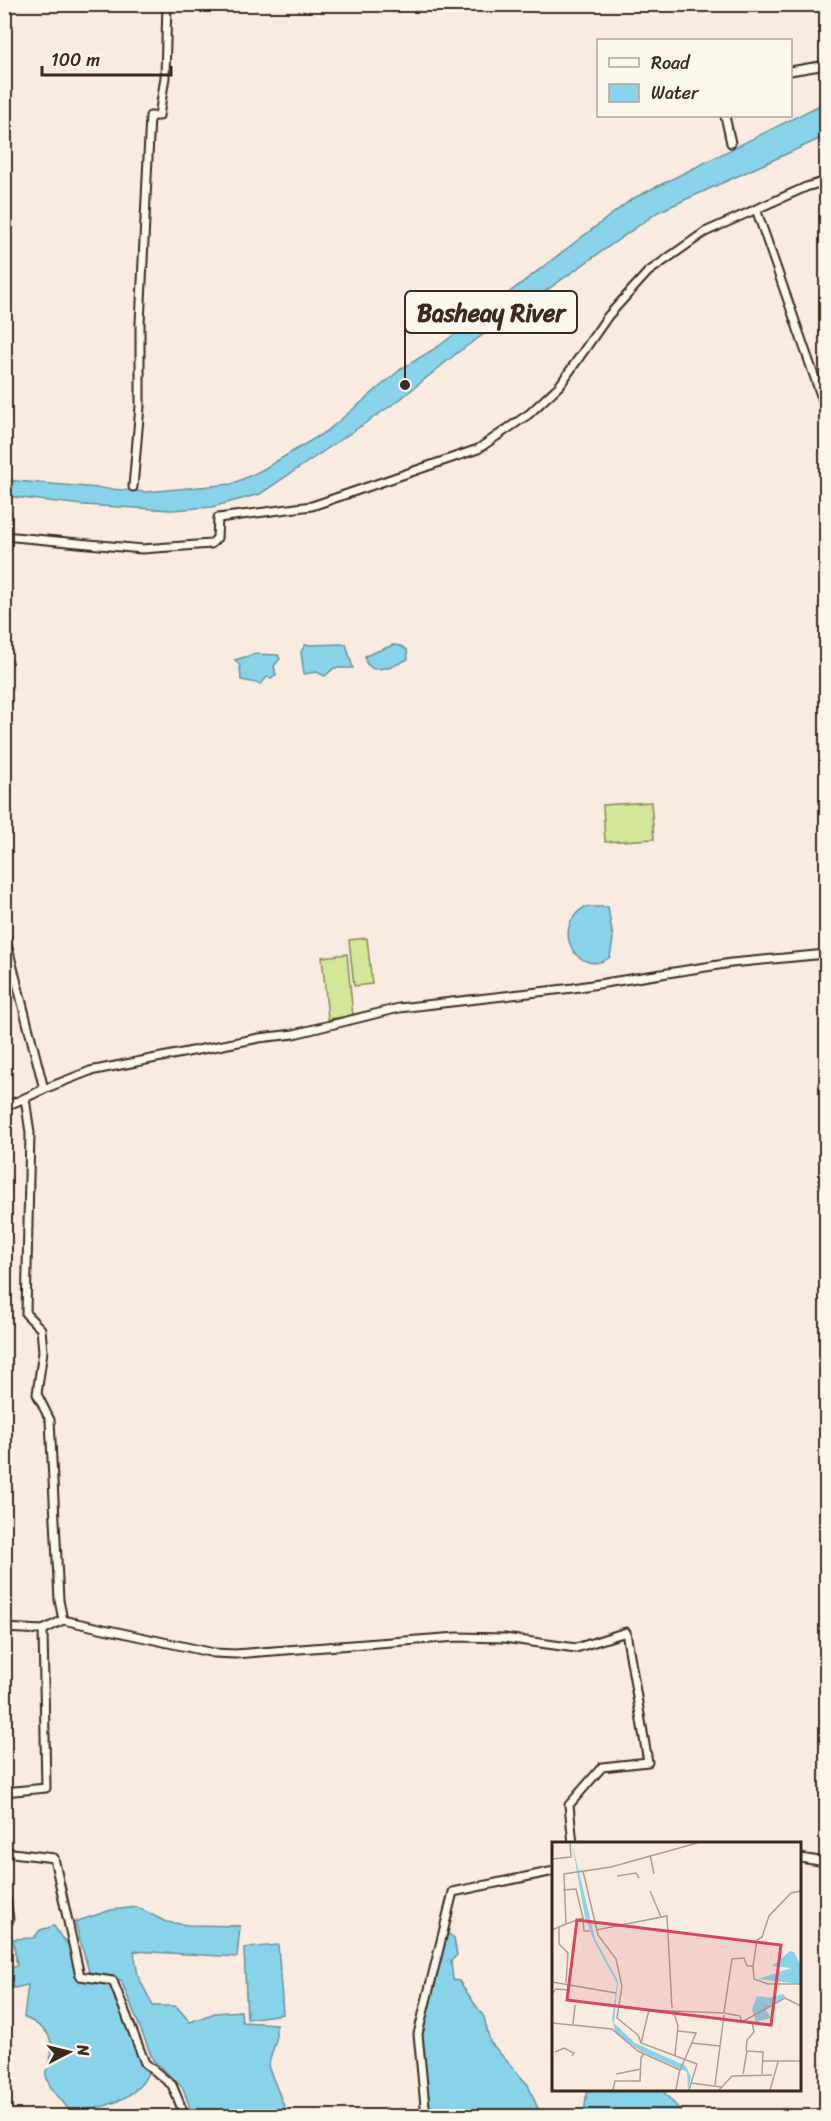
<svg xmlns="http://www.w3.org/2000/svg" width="831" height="2121" font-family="Sriracha,sans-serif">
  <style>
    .green { fill: #d4e69a; stroke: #88885c; stroke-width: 1.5 }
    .water { fill: #89d3ea; stroke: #6a8f98; stroke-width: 1.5 }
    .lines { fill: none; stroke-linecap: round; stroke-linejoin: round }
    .minor-casing { stroke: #3b2a1e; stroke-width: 11 }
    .minor { stroke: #fbf7ec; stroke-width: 7 }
    .inset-road { fill: none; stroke: #ae9e92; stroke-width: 1.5 }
    .view { fill: #d1495b; fill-opacity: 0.15; stroke: #d1495b; stroke-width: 3 }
    .inset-edge { fill: none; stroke: #3b2a1e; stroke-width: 3 }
    .leader { fill: none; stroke: #3b2a1e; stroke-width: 2 }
    .callout-dot { fill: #3b2a1e; stroke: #fbf7ec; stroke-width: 2 }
    .callout { fill: #fbf7ec; stroke: #3b2a1e; stroke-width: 2 }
    .callout-label { font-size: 24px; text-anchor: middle; font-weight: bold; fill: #3b2a1e }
  </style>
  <rect width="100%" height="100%" fill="#faebe0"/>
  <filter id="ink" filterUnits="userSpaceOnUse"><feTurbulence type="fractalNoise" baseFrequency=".0167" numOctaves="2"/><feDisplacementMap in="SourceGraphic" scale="12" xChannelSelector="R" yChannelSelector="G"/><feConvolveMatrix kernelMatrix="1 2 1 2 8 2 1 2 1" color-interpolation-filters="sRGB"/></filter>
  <g filter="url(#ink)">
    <!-- green -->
    <g class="green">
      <polygon points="651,802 654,839 605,842 603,805"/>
      <polygon points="367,938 372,984 354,986 349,940"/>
      <polygon points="347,954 353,1016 328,1019 322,957"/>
    </g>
    <!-- water -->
    <g class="water">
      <polygon points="826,102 826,136 658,212 457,353 398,401 260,494 212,507 172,510 83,505 5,496 5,480 146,492 232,484 262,470 327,431 401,369 439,346 632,199"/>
      <polygon points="346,644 353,668 334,668 325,676 317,672 304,674 301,652 305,645"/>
      <polygon points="393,645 401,646 407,650 408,659 389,668 373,669 366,663 365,656"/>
      <polygon points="255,654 278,655 280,659 274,666 276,675 271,678 267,677 261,684 241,680 240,666 235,660"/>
      <path d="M585,907H608L613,939L610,957C579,980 548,928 585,907Z"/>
      <polygon points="137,1907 166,1922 188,1925 240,1926 237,1957 134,1951 138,1976 153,2006 176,2006 190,2022 215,2013 241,2011 242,2022 276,2024 276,2040 268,2066 288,2116 193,2116 183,2088 153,2060 121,1980 90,1975 75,1922 111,1910"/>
      <path d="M54,1926L61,1937L73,1949L82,1979L116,1988L149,2070C139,2100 99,2110 70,2112C64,2100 45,2087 46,2072C46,2068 49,2063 50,2059C56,2035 44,2027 24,2017L28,1985L5,1990L4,1969L17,1966L13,1939L34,1938L40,1930Z"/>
      <polygon points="449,1934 454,1938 457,1955 451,1961 453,1980 459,1981 484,2017 490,2042 528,2085 538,2109 544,2116 428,2116 420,2038 443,1939"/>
      <polygon points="278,1945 283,2014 247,2019 244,1948"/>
      <polygon points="587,2090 662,2090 685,2116 586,2116 584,2114"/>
    </g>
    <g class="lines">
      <defs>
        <g id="minor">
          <polyline points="790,71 826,65"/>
          <polyline points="725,116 731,143"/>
          <polyline points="756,209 826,410"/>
          <polyline points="133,487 140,406 140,323 150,116 159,116 165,77 167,4"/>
          <polyline points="4,536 142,549 211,544 217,538 218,518 312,506 478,449 529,414 560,385 608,316 648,272 705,232 806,187 826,181"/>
          <polyline points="4,921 7,944 44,1089 25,1098 30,1133 26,1314 41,1329 43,1351 37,1394 50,1420 59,1600 63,1620 43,1630 46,1788 4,1792"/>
          <polyline points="44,1089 90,1071 259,1038 294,1034 399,1008 573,988 731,963 826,954"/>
          <polyline points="4,1107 25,1098"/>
          <polyline points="63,1620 214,1653 235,1654 457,1637 504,1638 576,1648 626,1632 648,1762 602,1767 569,1805 573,1844"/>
          <polyline points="4,1628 43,1630"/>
          <polyline points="4,1852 54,1858 80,1976 113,1981 145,2063 172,2085 185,2116"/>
          <polyline points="800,1858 826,1862"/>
          <polyline points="4,1881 9,1920 4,1926"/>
          <polyline points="426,2116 418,2034 453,1892 554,1871"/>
        </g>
      </defs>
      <!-- minor casing -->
      <use href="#minor" class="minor-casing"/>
      <!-- minor -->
      <use href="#minor" class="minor"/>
    </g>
  </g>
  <!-- overview -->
  <g transform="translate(552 1842)">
    <rect width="249" height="249" fill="#faebe0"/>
    <path d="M20,1L43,97L66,139L62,181L83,201L134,224L139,235L136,248L135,230L89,209L64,192L60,177L65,141L42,99L33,75ZM238,109L242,110L249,124L248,142L206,137L239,126L220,124ZM231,152L234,155L214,168L219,176L207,179L205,184L200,167L205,154L217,156Z" fill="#89d3ea"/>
    <path class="inset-road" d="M98,13L102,32M0,17L19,15L18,1M31,29L46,93L64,117L70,144L65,176L86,193L89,201L145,222L137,248M65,34L84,31L87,36M11,48L24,47L31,76M98,49L109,75M14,82L31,76L32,89H38M7,85V102L16,111L14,141M0,88L14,82L12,32L59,25L145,1M44,88L115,74L120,166M201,124L205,98L210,95L217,74L239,51L249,49M0,140L64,151M0,152L4,147L16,148L17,142M121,168L126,184L123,213M172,170L180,117L192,116L195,124H201L202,137L216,142H249M193,180H200L202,190L195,198L194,209M0,181L60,187L86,209L128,228M21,182L23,163M89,201L97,168L172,171L188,174L190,180L233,156L249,164M140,201L168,204M3,210L12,206L22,211L20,214M211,219H249M64,232L89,227M191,232L195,209L211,210L210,232M139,241L169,245M163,243L172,173M61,248L63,239H88L89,216L92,211M124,248L127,231L144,191L126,189M167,248L180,234L220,233M218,248L226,220"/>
    <path class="view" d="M25,78L229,103L219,183L15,158Z"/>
    <rect width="249" height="249" class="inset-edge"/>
  </g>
  <!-- callouts -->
  <path class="leader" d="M405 385L405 312"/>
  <circle class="callout-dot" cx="405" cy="385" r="6"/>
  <rect class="callout" x="405" y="291" width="172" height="42" rx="6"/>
  <g class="callout-label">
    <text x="491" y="321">Basheay River</text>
  </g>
  <!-- margin -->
  <rect width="831" height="2121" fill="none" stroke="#fbf7ec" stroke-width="24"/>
  <rect x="12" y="12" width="807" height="2097" fill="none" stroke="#3b2a1e" stroke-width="2" filter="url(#ink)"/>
  <!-- legend -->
  <rect x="597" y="39" width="195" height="78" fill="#fbf7ec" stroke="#aea59a" stroke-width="1.5"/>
  <rect x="609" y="58" width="30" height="9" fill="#fbf7ec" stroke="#aea59a" stroke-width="1.5"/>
  <text x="651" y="69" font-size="18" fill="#3b2a1e">Road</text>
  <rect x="609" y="84" width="30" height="18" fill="#89d3ea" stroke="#aea59a" stroke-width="1.5"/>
  <text x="651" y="99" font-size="18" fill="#3b2a1e">Water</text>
  <!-- north arrow -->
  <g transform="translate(69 2052) rotate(83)" stroke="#fbf7ec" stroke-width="4.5" paint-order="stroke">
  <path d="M0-4.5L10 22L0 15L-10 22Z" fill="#3b2a1e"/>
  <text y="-9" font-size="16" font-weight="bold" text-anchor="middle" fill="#3b2a1e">N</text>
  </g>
  <!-- scale -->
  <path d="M42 66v9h129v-9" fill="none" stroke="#3b2a1e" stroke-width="3"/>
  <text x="51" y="66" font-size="18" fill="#3b2a1e" stroke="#fbf7ec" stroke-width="4.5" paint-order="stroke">100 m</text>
</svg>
